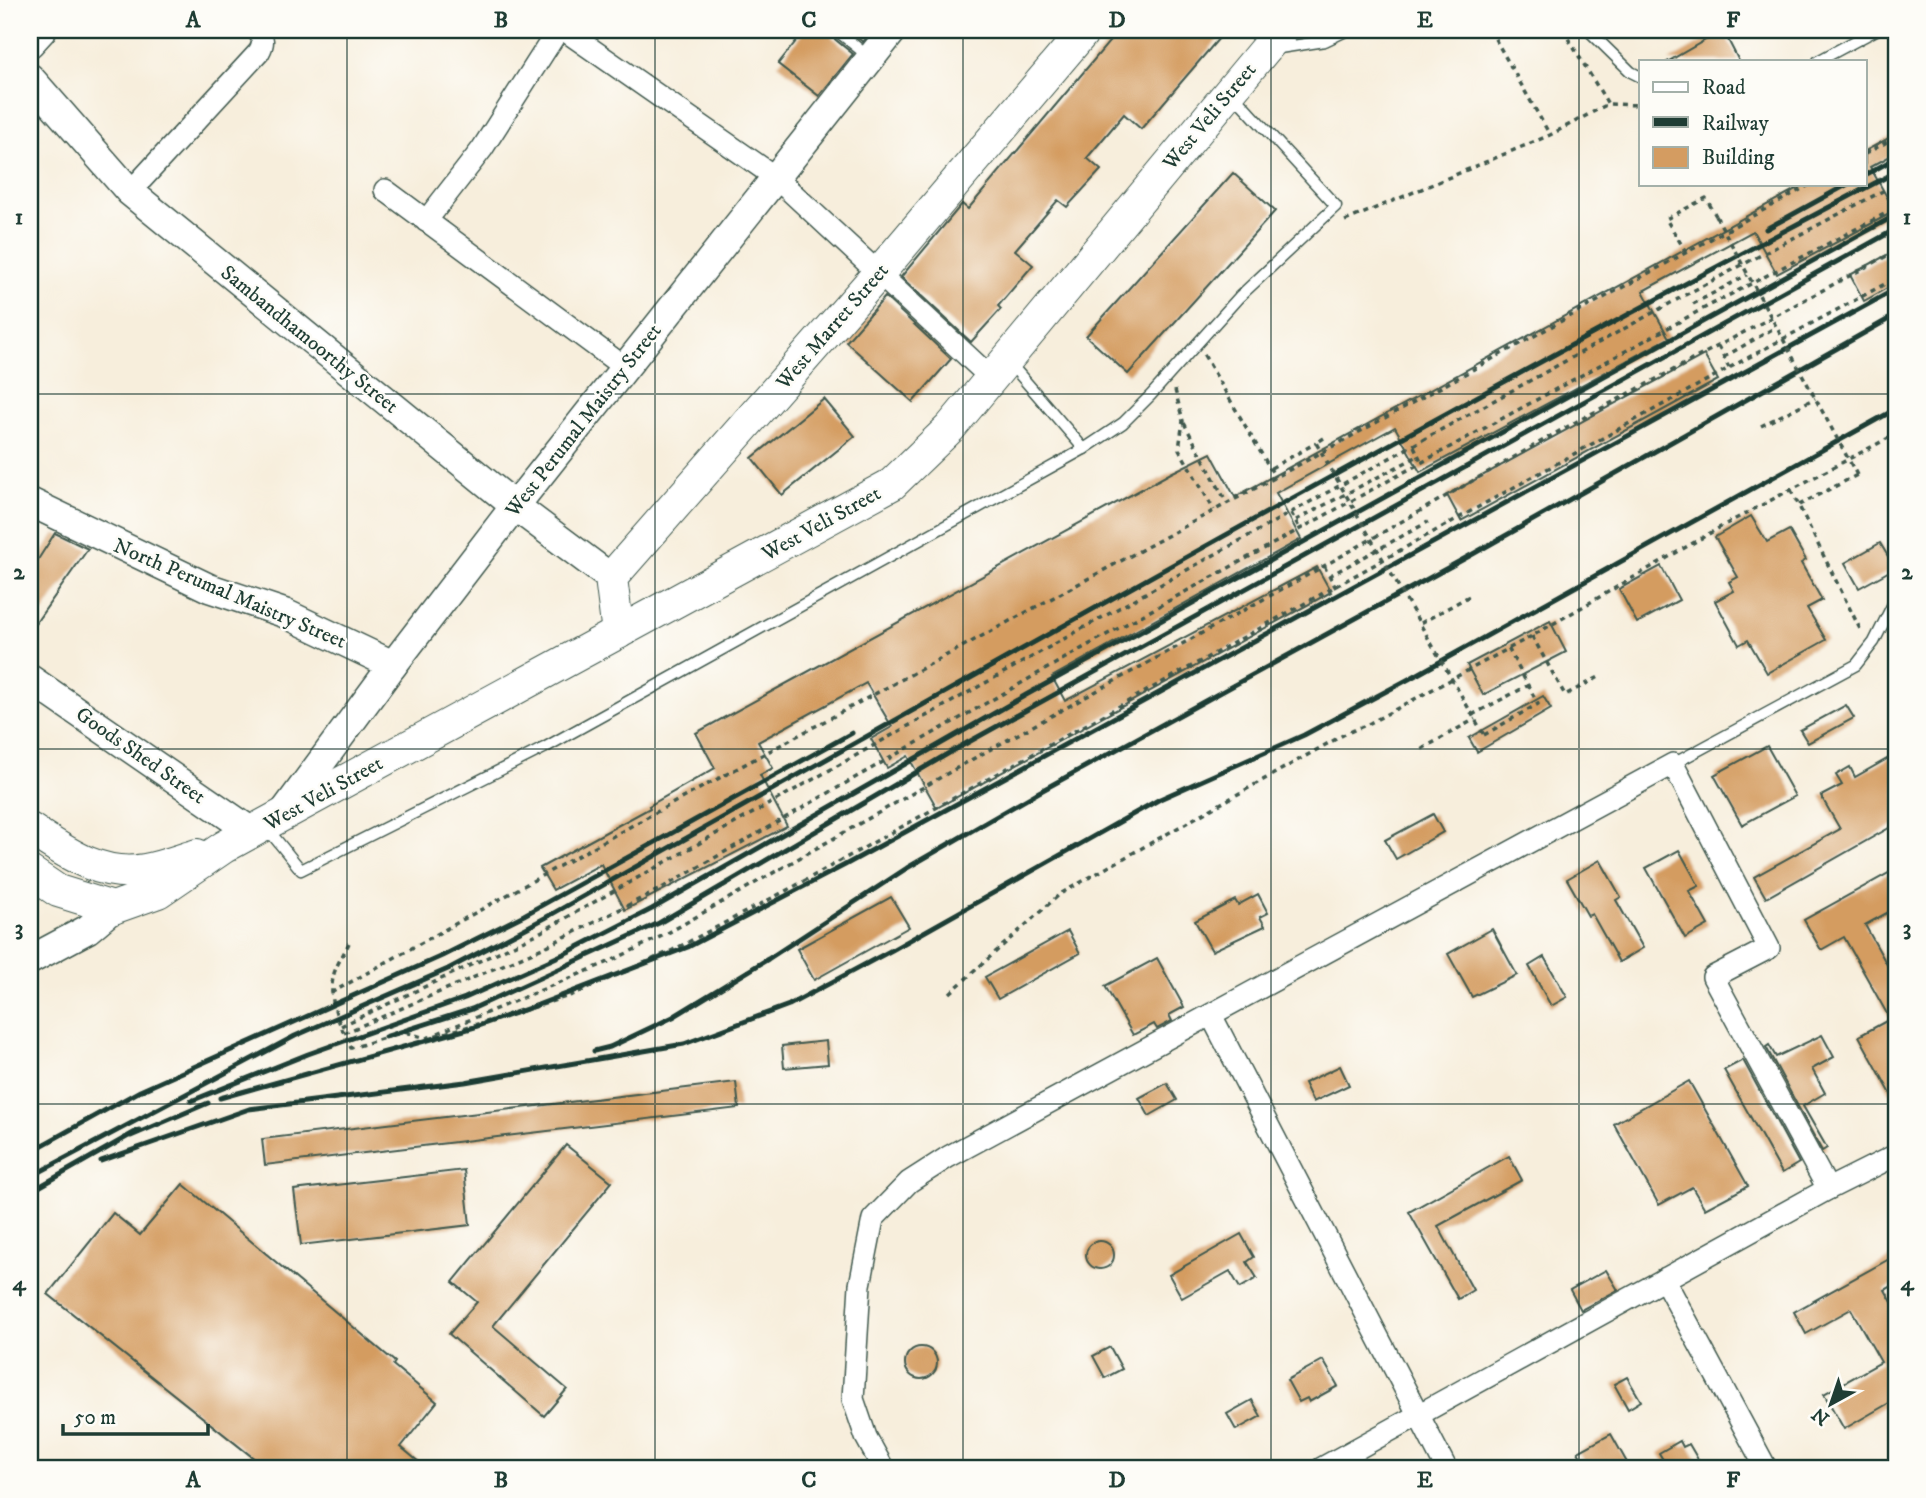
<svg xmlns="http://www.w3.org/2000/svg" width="1926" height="1498" font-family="'IM FELL DW Pica',serif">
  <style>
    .building { fill: #d49c61 }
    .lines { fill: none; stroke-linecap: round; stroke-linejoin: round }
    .lane-casing { stroke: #3f584d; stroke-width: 13 }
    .street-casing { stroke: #3f584d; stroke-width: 24 }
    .secondary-casing { stroke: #3f584d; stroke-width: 31 }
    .primary-casing { stroke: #3f584d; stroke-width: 34 }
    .path { stroke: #3f584d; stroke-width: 3.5; stroke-dasharray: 5 5; stroke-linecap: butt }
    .lane { stroke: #fff; stroke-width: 10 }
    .street { stroke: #fff; stroke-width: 21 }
    .secondary { stroke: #fff; stroke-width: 28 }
    .primary { stroke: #fff; stroke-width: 32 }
    .rail { stroke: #1f3d34; stroke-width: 5 }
    .path-bridge { stroke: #3f584d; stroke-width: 3.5; stroke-dasharray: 5 5; stroke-linecap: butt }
    .grid { fill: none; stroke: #1f3d34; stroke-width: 2; stroke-opacity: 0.55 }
    .labels { text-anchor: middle; stroke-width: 5; stroke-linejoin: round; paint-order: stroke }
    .street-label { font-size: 21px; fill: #1f3d34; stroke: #fdfcf7 }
    .neatline { fill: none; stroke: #1f3d34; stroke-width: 2.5 }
    .grid-label { font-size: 23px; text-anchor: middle; font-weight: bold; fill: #1f3d34 }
  </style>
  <rect width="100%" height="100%" fill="#fdfcf7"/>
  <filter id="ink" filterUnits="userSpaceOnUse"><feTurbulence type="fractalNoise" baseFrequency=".0143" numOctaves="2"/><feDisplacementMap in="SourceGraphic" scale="14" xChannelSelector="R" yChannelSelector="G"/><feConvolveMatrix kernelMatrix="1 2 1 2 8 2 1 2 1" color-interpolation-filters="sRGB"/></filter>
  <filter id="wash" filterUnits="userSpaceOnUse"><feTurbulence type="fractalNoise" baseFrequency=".00686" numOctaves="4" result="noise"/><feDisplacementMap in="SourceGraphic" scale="28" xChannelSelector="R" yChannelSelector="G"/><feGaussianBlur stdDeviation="1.57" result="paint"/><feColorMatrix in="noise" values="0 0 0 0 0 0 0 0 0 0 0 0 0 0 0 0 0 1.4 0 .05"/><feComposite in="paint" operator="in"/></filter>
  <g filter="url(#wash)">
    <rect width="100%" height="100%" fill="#f7eedc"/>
    <g id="blocks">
      <!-- building -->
      <g class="building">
        <polygon points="805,30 828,30 831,36 853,54 819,96 778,64"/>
        <polygon points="848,30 872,30 863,42"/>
        <polygon points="1119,30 1226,30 1141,129 1124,114 1087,158 1101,170 1067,207 1058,200 1015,250 1033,265 998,306 1001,309 971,342 901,277 962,204 968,209"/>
        <polygon points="1723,30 1739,61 1669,61"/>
        <polygon points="1896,134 1896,153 1870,167 1895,211 1777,274 1753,231 1643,291 1669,338 1420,472 1395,427 1276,493 1301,539 1052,677 1065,701 1317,567 1331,592 937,808 908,756 887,768 871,739 892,727 866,683 758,742 773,768 760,775 787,826 625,910 601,864 553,890 540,868 650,808 649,806 715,768 696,733 1171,473 1211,453 1235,497 1805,184 1865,184 1865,151"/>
        <polygon points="1233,173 1275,211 1128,374 1086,336"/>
        <polygon points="1896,250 1896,283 1864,301 1850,275"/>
        <polygon points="885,297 951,359 913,402 846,342"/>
        <polygon points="1704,355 1718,380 1461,521 1447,495"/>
        <polygon points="824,399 855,436 782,495 752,458"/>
        <polygon points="1751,516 1767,542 1789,530 1806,560 1801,563 1822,600 1807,608 1826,640 1767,673 1748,640 1739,645 1715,601 1734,591 1729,582 1738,577 1715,537"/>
        <polygon points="55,533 88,549 30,631 30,572"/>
        <polygon points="1880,543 1895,568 1859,588 1845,563"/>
        <polygon points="1661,566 1679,600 1637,623 1619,589"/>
        <polygon points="1550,621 1566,652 1483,695 1467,665"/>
        <polygon points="1543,696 1551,709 1477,752 1469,738"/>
        <polygon points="1846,705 1854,718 1808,743 1800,730"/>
        <polygon points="1767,746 1795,796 1742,825 1714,775"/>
        <polygon points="1896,754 1896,824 1766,898 1754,877 1840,829 1821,796 1842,785 1836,775 1850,767 1855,777"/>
        <polygon points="1433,814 1443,832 1396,859 1385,840"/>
        <polygon points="1679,850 1699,886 1689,891 1708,925 1685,938 1646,868"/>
        <polygon points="1600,860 1621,897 1616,900 1643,948 1619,962 1592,914 1588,916 1567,879"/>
        <polygon points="1896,869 1896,908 1865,925 1896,981 1896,1103 1859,1036 1890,1019 1844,937 1821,950 1804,920"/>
        <polygon points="1258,894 1268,913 1260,917 1265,926 1212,951 1195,921 1235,900 1238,905"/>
        <polygon points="891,897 909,927 814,980 797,949"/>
        <polygon points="1492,929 1517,975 1472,997 1448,954"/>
        <polygon points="1068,931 1080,953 998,999 985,977"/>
        <polygon points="1544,957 1567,997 1551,1006 1529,966"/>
        <polygon points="1157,958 1184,1007 1169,1015 1172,1021 1157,1029 1154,1024 1133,1035 1105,986"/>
        <polygon points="1822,1035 1834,1057 1812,1069 1825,1093 1803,1106 1827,1148 1822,1151 1766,1047 1769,1045 1776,1057"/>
        <polygon points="826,1041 828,1064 784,1068 782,1046"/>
        <polygon points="1743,1060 1799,1163 1782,1173 1724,1070"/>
        <polygon points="1340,1066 1349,1085 1313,1102 1304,1083"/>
        <polygon points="1689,1081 1748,1186 1705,1209 1692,1187 1659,1205 1614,1124"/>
        <polygon points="736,1082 739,1108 265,1165 262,1139"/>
        <polygon points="1167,1083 1177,1100 1149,1116 1139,1098"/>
        <polygon points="566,1145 612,1182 493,1326 567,1389 544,1416 449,1334 477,1302 453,1282"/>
        <polygon points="1509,1156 1522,1180 1438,1226 1473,1290 1458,1299 1409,1212"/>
        <polygon points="464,1170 470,1225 301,1245 294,1190"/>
        <polygon points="183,1184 395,1362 393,1365 437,1402 401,1447 426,1468 266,1468 48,1294 113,1213 140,1235"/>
        <polygon points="1241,1234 1254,1257 1247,1262 1257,1278 1240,1288 1230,1271 1182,1298 1169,1275"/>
        <circle cx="1100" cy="1255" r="14"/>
        <polygon points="1891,1258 1896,1267 1896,1284 1885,1290 1896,1309 1896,1399 1844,1429 1824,1394 1881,1362 1851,1309 1806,1334 1794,1312"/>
        <polygon points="1606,1270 1618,1290 1581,1310 1570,1290"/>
        <polygon points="1110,1347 1122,1369 1105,1378 1093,1356"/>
        <circle cx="921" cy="1363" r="16"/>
        <polygon points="1323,1360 1338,1386 1309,1402 1307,1398 1299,1402 1287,1380"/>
        <polygon points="1627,1377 1641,1401 1628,1409 1614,1384"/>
        <polygon points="1252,1400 1261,1416 1236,1430 1227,1414"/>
        <polygon points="1611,1434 1630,1468 1588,1468 1578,1452"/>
        <polygon points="1680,1441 1683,1447 1689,1444 1703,1468 1668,1468 1659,1453"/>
      </g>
    </g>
  </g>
  <g filter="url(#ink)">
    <use href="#blocks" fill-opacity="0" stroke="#3f584d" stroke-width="2"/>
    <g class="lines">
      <defs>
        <g id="lane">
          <polyline points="836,30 869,57"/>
          <polyline points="1588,30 1631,72 1641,77"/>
          <polyline points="1273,49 1325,41 1348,30"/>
          <polyline points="1818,61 1876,30"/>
          <polyline points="1008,361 1084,449"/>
          <polyline points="1673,764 1856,665 1874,642 1896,598"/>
          <polyline points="266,827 301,870 544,748 1084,449 1123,423 1151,395 1239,297 1336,206 1231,92"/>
        </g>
        <g id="street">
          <polyline points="564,30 775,177 991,378"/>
          <polyline points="385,190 624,367"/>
          <path d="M130,192L259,52C264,43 264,38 257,30"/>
          <polyline points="426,221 482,149 558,30"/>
          <polyline points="1211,1015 1446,1468"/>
          <polyline points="1664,1279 1766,1468"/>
          <polyline points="883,1468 866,1437 853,1399 860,1285 873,1219 909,1182 948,1157 1673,764 1769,948 1713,977 1828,1189"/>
          <polyline points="1322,1468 1828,1189 1896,1155"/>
        </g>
        <g id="secondary">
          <polyline points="30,43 42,30"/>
          <polyline points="30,78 130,192 515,506 611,578"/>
          <polyline points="30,502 209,588 284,613 393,665"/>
          <polyline points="30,679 252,832"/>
          <polyline points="282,815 393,665 515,506 893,30"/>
          <polyline points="30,960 88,929 113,908"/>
        </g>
        <g id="primary">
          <polyline points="618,633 611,578 878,274 1085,30"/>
          <path d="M30,829C65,852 100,878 145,870C162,867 180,860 197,855"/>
          <polyline points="30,872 58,891 113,908"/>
          <polyline points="113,908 158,892 224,847 264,825 892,484 950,428 1281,30"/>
        </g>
      </defs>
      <!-- lane casing -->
      <use href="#lane" class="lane-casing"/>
      <!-- street casing -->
      <use href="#street" class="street-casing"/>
      <!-- secondary casing -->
      <use href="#secondary" class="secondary-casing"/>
      <!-- primary casing -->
      <use href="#primary" class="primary-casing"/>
      <!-- path -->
      <g class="path">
        <polyline points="1490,30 1550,135"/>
        <polyline points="1563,30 1608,104"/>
        <polyline points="1865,154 1896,137"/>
        <polyline points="1785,184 1791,194"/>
        <polyline points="1345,221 1550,135 1608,104 1641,105"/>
        <polyline points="1686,252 1666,219 1706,198 1716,216"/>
        <polyline points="1693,304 1747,275"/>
        <polyline points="1718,346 1729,368"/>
        <polyline points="1204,355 1275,477"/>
        <polyline points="1724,357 1776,327"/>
        <polyline points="1175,390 1183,421 1179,449 1214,510"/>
        <polyline points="1184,423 1227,503"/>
        <polyline points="1761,426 1815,398"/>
        <polyline points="1414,446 1422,463"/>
        <polyline points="1271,468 1316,443"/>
        <polyline points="1791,490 1862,633"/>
        <polyline points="1799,505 1857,475"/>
        <polyline points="1291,513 1300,529"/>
        <polyline points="1296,520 1418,456"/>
        <polyline points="1324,566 1336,588"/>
        <polyline points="1329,576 1428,522"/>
        <polyline points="1421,623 1473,594"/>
        <polyline points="1532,636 1565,695 1601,676"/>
        <polyline points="1472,715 1529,685"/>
        <polyline points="1484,735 1538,704 1508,648"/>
        <polyline points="1422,749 1475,719"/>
        <path d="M349,943C344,954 335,966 333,978C328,1002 341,1027 351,1048L404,1032L426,1038L507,1016L575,994L673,950L795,886L1729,368L1896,278"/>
        <polyline points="331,993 651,815 1339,443 1811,184"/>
        <polyline points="950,993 1060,894 1343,735 1370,723 1532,636 1724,525 1896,434"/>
        <polyline points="341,1026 539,933 1194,566 1687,294 1896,184"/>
        <polyline points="344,1033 547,946 660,889 1097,640 1697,312 1896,208"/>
        <polyline points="438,1033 611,961 666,934 971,760 1324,566 1572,424 1896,251"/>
      </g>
      <!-- lane -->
      <use href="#lane" class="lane"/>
      <!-- street -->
      <use href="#street" class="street"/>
      <!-- secondary -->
      <use href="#secondary" class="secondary"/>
      <!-- primary -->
      <use href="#primary" class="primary"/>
      <!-- rail -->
      <g class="rail">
        <polyline points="1865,175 1896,158"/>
        <polyline points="1766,229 1848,184"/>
        <polyline points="385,1037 472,1009 659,923 956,749 1896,229"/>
        <polyline points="594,1051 610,1047 673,1017 768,959 907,868 1039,792 1473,554 1896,315"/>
        <polyline points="220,1098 475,1027 535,1006 688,947 845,865 1896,289"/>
        <polyline points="191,1101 308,1054 465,998 568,952 652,909 1026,695 1896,215"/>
        <polyline points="131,1136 208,1103"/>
        <polyline points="30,1152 140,1091 442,956 524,915 852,733"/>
        <polyline points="101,1161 249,1109 465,1082 684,1044 789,1005 892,950 1160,799 1304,735 1409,679 1896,409"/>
        <path d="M30,1177L295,1036L448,969L545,918C993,665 1440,411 1896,172"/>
        <polyline points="30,1192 139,1130"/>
      </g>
      <!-- path-bridge -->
      <g class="path-bridge">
        <polyline points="1716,216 1857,475"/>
        <polyline points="1324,438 1316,443 1484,735"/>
      </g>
    </g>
  </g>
  <!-- grid -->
  <path class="grid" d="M347,30V1468M655,30V1468M963,30V1468M1271,30V1468M1579,30V1468M30,394H1896M30,749H1896M30,1104H1896"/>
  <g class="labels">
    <!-- street labels -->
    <g class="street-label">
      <text transform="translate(1209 116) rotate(-50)" y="7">West Veli Street</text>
      <text transform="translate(832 326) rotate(-49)" y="7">West Marret Street</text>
      <text transform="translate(310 339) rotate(39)" y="7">Sambandhamoorthy Street</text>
      <text transform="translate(583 420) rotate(-52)" y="7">West Perumal Maistry Street</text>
      <text transform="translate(821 523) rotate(-29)" y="7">West Veli Street</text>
      <text transform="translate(230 593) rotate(23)" y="7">North Perumal Maistry Street</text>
      <text transform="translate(141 755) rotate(35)" y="7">Goods Shed Street</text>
      <text transform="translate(323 793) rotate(-29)" y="7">West Veli Street</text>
    </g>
  </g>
  <!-- margin -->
  <rect width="1926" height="1498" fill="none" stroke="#fdfcf7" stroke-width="77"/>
  <!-- legend -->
  <rect x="1639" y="60" width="228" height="126" fill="#fdfcf7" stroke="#a4b0a9" stroke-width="2"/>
  <rect x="1653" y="82" width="35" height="10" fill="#ffffff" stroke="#a4b0a9" stroke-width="2"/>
  <text x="1702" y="94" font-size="21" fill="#1f3d34">Road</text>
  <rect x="1653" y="117" width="35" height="10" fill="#1f3d34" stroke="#a4b0a9" stroke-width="2"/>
  <text x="1702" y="130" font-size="21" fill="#1f3d34">Railway</text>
  <rect x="1653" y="147" width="35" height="21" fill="#d49c61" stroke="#a4b0a9" stroke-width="2"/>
  <text x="1702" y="164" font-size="21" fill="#1f3d34">Building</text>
  <!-- north arrow -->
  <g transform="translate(1831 1404) rotate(220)" stroke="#fdfcf7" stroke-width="5" paint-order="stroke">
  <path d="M0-5L12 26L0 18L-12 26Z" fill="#1f3d34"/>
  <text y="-10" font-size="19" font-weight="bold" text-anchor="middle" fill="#1f3d34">N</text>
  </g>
  <!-- scale -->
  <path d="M63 1424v10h145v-10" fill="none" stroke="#1f3d34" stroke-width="3.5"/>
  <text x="74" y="1424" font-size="21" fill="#1f3d34" stroke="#fdfcf7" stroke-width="5" paint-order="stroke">50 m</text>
  <rect x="38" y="38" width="1850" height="1422" class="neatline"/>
  <g class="grid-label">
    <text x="193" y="27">A</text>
    <text x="501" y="27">B</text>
    <text x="809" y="27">C</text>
    <text x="1117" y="27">D</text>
    <text x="1425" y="27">E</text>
    <text x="1733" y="27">F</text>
    <text x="19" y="224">1</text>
    <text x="1907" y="224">1</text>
    <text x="19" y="579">2</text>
    <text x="1907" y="579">2</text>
    <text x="19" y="935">3</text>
    <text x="1907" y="935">3</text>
    <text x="19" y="1290">4</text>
    <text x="1907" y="1290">4</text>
    <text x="193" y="1487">A</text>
    <text x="501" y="1487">B</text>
    <text x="809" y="1487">C</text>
    <text x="1117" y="1487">D</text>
    <text x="1425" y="1487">E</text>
    <text x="1733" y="1487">F</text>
  </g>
</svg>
